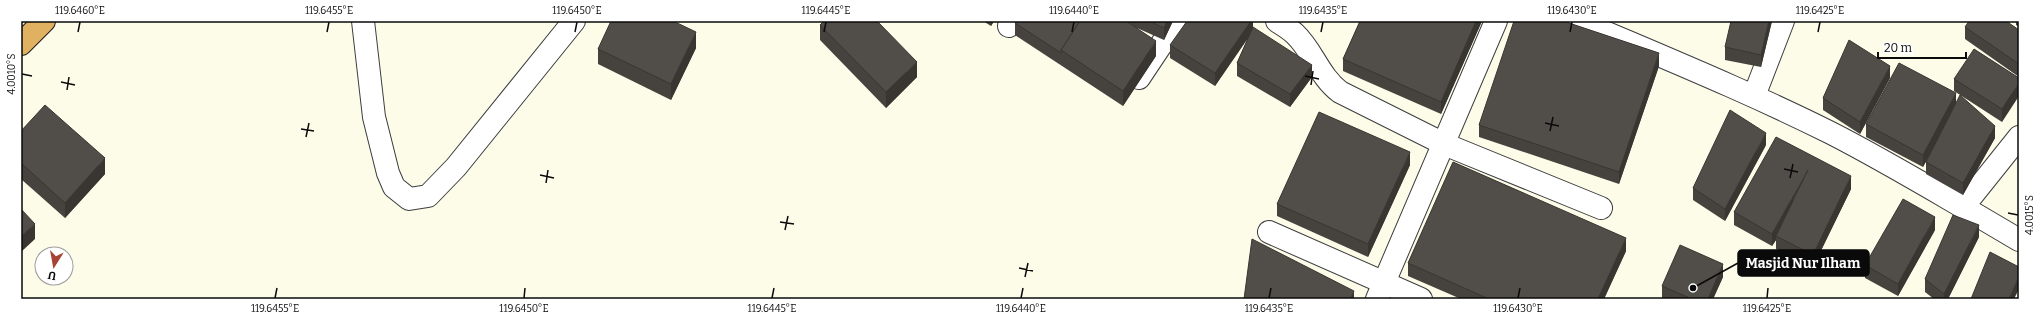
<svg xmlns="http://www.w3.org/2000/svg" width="2040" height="320" font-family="Bitter,serif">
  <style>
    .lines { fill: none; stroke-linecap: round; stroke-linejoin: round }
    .minor-casing { stroke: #3d3d3d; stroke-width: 24 }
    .highway-casing { stroke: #1b1b1b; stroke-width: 24 }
    .minor { stroke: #fff; stroke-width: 22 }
    .highway { stroke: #e1b162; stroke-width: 22 }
    .wall { fill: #46423e }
    .shaded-wall { fill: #393632 }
    .building { fill: #514d48; stroke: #393632 }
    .ticks { fill: none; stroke: #0a0a0a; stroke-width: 1.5 }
    .leader { fill: none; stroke: #0a0a0a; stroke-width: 1.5 }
    .callout-dot { fill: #0a0a0a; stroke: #fff; stroke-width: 1.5 }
    .callout { fill: #0a0a0a; stroke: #0a0a0a; stroke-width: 1.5 }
    .callout-label { font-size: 14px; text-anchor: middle; font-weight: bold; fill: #fff }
    .neatline { fill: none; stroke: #0a0a0a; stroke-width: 1.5 }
    .ticks-label { font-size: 10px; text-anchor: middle; fill: #0a0a0a }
  </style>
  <rect width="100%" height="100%" fill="#fcfce9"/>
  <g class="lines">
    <defs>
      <g id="minor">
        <polyline points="363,21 374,117 388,173 394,187 409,199 428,196 456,167 574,21"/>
        <path d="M1277,21C1283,25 1290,29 1295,34C1313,51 1319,76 1340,92L1444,144L1601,208"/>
        <path d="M1579,21C1663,57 1749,92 1831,133C1876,156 1920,182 1963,207"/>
        <polyline points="1009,26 1012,21"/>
        <polyline points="1139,78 1177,21"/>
        <polyline points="1754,96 1783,21"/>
        <polyline points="2019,137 1963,207 2019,240"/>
        <polyline points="1269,232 1421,299"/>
        <polyline points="1377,299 1496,21"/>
      </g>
      <polyline id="highway" points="21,44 44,21"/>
    </defs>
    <!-- minor casing -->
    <use href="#minor" class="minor-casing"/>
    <!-- highway casing -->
    <use href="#highway" class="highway-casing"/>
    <!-- minor -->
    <use href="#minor" class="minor"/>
    <!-- highway -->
    <use href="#highway" class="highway"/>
  </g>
  <!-- wall -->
  <g class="wall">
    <polygon points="983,21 994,21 991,26"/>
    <polygon points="1016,21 1173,21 1164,40 1137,28 1156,56 1123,106 1015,35 1015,23"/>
    <polygon points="1253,21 1253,28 1312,77 1290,107 1237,76 1237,63 1249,36 1215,86 1170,58 1170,45"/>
    <polygon points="1360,21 1482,21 1441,114 1343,71 1343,59"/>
    <polygon points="1772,21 1761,67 1725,60 1725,47"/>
    <polygon points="2016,21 2019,21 2019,27 2016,25"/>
    <polygon points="820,25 917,77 886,108 820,40"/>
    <polygon points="1965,27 2019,30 2019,77 1965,39"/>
    <polygon points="696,48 671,100 598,64 598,49"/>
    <polygon points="1659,66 1619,184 1479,137 1479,125"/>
    <polygon points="1890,78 1860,134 1823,110 1823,98"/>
    <polygon points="2019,78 2002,122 1954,91 1954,79"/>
    <polygon points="1956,103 1995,138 1963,195 1926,174 1926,162 1937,141 1923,167 1866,137 1866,124"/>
    <polygon points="21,131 105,174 65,218 21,179"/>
    <polygon points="1766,145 1725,221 1693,200 1693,188"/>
    <polygon points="1410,165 1368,257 1277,216 1277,204"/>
    <polygon points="1851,189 1813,267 1776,249 1776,240 1772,246 1734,225 1734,212"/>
    <polygon points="1935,230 1898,296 1865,278 1865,265"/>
    <polygon points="1979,237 1948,299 1934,299 1925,292 1925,279"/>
    <polygon points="1626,251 1604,299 1461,299 1408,276 1408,263"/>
    <polygon points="1723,277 1713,299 1664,299 1662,298 1662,286"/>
  </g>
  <!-- shaded-wall -->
  <g class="shaded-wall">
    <polygon points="991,21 994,21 991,26"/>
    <polygon points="1167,21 1173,21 1164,40 1164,28"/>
    <polygon points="1251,21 1253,21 1253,31 1215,86 1215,73"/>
    <polygon points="1476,21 1482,21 1441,114 1441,102"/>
    <polygon points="1769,21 1772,21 1761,67 1761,55"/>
    <polygon points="696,32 696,48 671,100 671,84"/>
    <polygon points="1156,41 1156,56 1123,106 1123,91"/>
    <polygon points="1659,53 1659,66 1619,184 1619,172"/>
    <polygon points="917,62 917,77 886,108 886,92"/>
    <polygon points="1312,65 1312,77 1290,107 1290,94"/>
    <polygon points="1890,66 1890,78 1860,134 1860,122"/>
    <polygon points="2019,83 2019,96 2002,122 2002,109"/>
    <polygon points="1956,93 1956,106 1923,167 1923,155"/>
    <polygon points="1995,126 1995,138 1963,195 1963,183"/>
    <polygon points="1766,133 1766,145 1725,221 1725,209"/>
    <polygon points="1410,152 1410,165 1368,257 1368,244"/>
    <polygon points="105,158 105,174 65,218 65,203"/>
    <polygon points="1808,170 1776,236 1776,240 1772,246 1772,234"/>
    <polygon points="1851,176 1851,189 1813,267 1813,255"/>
    <polygon points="1935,217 1935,230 1898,296 1898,284"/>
    <polygon points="35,224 35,239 21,252 21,236"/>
    <polygon points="1979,225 1979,237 1948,299 1944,299 1944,294"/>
    <polygon points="1626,238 1626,251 1604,299 1598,299"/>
    <polygon points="1723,264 1723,277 1713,299 1708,299"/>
    <polygon points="2019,276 2019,289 2014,299 2009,299"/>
    <polygon points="1354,291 1354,299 1350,299"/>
  </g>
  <!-- building -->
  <g class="building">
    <polygon points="611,21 673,21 696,32 671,84 598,49"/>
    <polygon points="824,21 877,21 917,62 886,92 820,25"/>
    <polygon points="1016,21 1080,21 1061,50 1061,53 1015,23"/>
    <polygon points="1080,21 1126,21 1156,41 1123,91 1061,50"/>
    <polygon points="1149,21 1167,21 1164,28"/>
    <polygon points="1187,21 1251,21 1215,73 1170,45"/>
    <polygon points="1360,21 1476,21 1441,102 1343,59"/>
    <polygon points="1514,21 1563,21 1659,53 1619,172 1479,125"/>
    <polygon points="1731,21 1769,21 1761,55 1725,47"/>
    <polygon points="1969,21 2006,21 2019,30 2019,64 1965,27"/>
    <polygon points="1253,27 1312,65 1290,94 1237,63"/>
    <polygon points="1849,40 1890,66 1860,122 1823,98"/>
    <polygon points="1974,49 2019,78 2019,83 2002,109 1954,79"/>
    <polygon points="1899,63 1956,93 1923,155 1866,124"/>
    <polygon points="1960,95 1995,126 1963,183 1926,162"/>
    <polygon points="45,105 105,158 65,203 21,163 21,131"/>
    <polygon points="1730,110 1766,133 1725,209 1693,188"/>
    <polygon points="1319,112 1410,152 1368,244 1277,204"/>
    <polygon points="1776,137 1851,176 1813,255 1776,236 1808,170 1772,234 1734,212"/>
    <polygon points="1453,162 1626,238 1598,299 1489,299 1408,263"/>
    <polygon points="1903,199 1935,217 1898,284 1865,265"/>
    <polygon points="21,209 35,224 21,236"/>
    <polygon points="1953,215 1979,225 1944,294 1925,279"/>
    <polygon points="1252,239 1354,291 1350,299 1244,299"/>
    <polygon points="1680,245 1723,264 1708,299 1692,299 1662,286"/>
    <polygon points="1990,252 2019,267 2019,276 2009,299 1971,299"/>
  </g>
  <!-- ticks -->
  <path class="ticks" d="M78,32L80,22M327,32L329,22M575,32L577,22M824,32L826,22M1072,32L1074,22M1321,32L1323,22M1570,32L1572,22M1818,32L1820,22M22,74L32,76M1305,76L1319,79M61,82L75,85M1311,85L1313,71M67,90L69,77M1545,123L1559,126M301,129L314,131M1550,131L1553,117M306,137L309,123M1784,169L1798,172M540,175L554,178M1790,178L1793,164M546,183L548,170M2008,213L2018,215M780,222L794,224M785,230L788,216M1019,268L1033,271M1025,277L1028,263M275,298L277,288M524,298L525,288M772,298L774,288M1021,298L1023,288M1269,298L1271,288M1518,298L1520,288M1767,298L1768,288"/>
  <!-- callouts -->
  <path class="leader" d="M1693 288L1738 263"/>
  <circle class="callout-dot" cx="1693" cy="288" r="4"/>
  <rect class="callout" x="1738" y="250" width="131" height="26" rx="4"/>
  <g class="callout-label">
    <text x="1803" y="268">Masjid Nur Ilham</text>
  </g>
  <!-- border -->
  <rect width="2040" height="320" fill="none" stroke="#ffffff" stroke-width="44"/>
  <!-- north arrow -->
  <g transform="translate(54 266) rotate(191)"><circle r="19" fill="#ffffff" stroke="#9d9d9d"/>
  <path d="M0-3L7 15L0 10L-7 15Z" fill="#a74235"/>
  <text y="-6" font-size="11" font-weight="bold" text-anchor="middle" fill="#0a0a0a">U</text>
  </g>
  <!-- scale -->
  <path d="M1878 52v6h88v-6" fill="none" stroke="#0a0a0a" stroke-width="2"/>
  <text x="1884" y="52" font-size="12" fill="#0a0a0a" stroke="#ffffff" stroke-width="3" paint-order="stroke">20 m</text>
  <rect x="22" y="22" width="1996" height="276" class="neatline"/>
  <g class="ticks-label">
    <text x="80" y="14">119.6460°E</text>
    <text x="329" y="14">119.6455°E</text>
    <text x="577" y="14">119.6450°E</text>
    <text x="826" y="14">119.6445°E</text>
    <text x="1074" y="14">119.6440°E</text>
    <text x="1323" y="14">119.6435°E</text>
    <text x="1572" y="14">119.6430°E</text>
    <text x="1820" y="14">119.6425°E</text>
    <text transform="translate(11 74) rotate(-90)" y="4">4.0010°S</text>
    <text transform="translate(2029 215) rotate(-90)" y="4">4.0015°S</text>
    <text x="275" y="312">119.6455°E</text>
    <text x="524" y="312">119.6450°E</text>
    <text x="772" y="312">119.6445°E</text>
    <text x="1021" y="312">119.6440°E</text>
    <text x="1269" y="312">119.6435°E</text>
    <text x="1518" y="312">119.6430°E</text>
    <text x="1767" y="312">119.6425°E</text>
  </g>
</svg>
